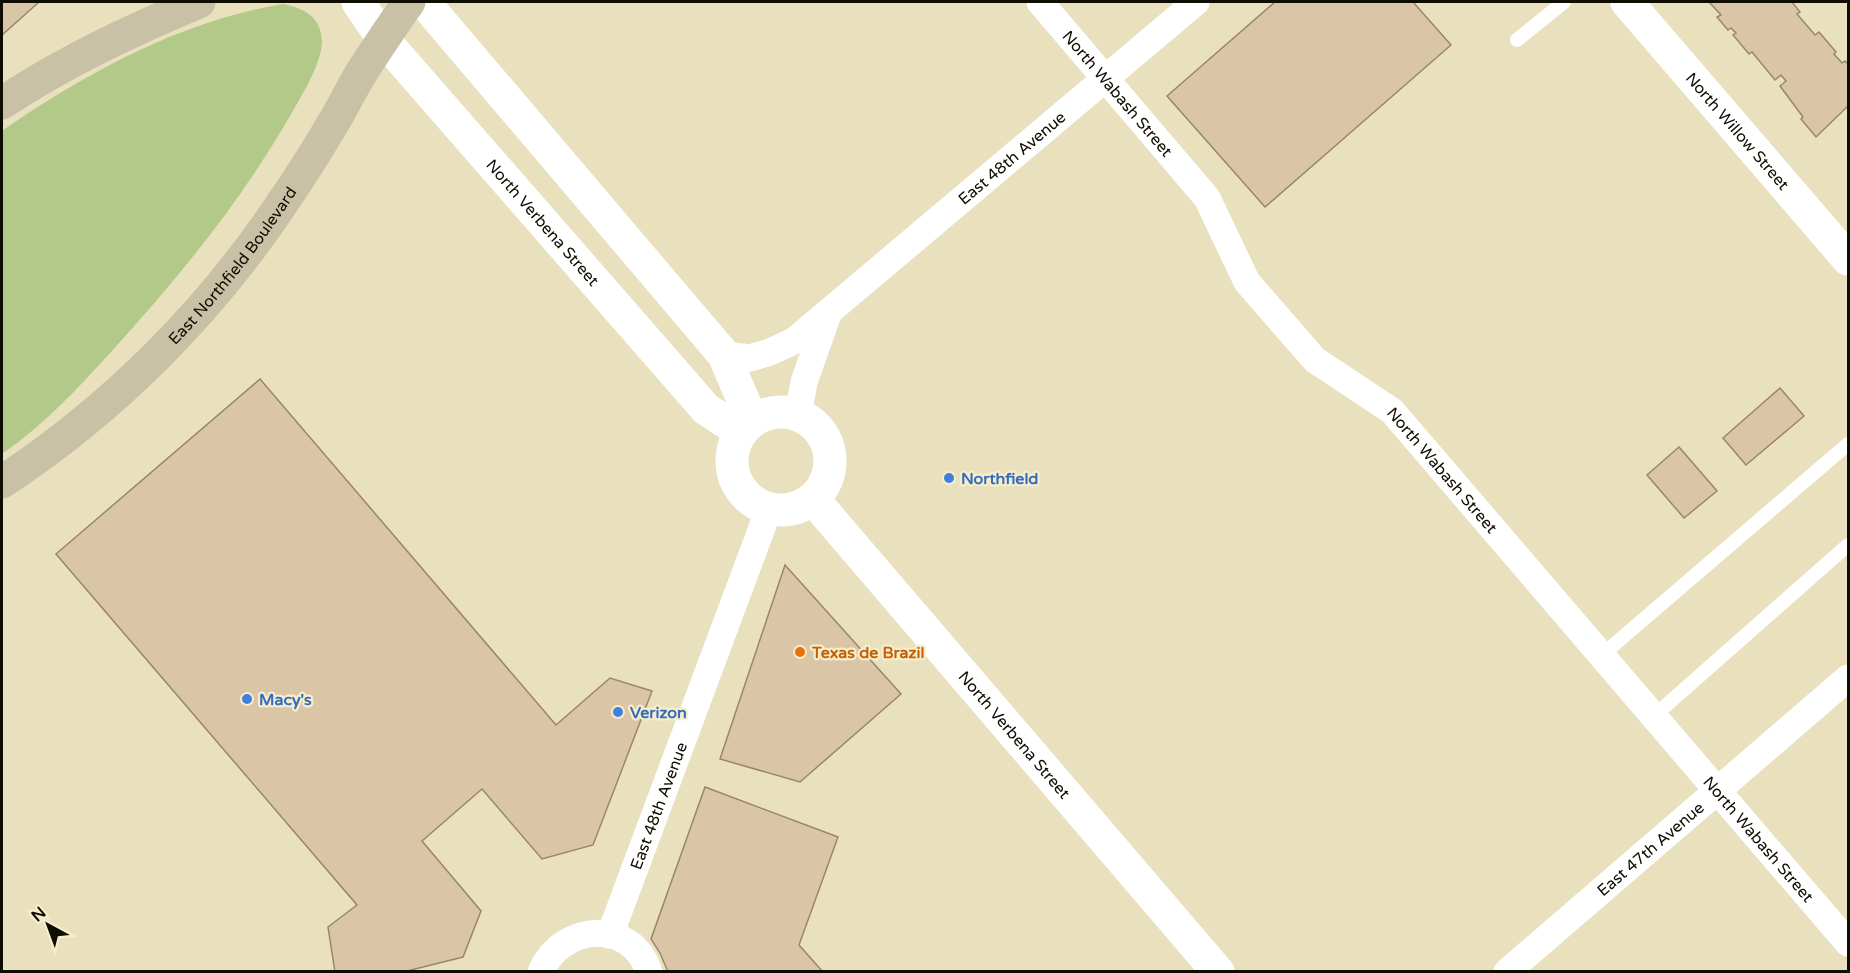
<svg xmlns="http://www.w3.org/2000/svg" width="1850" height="973" font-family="'Varela Round',sans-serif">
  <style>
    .green { fill: #b2c989 }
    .building { fill: #dbc5a7; stroke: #9a866a; stroke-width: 1.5 }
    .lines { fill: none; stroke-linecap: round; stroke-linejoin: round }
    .service { stroke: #fff; stroke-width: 14 }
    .minor { stroke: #fff; stroke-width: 27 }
    .tertiary { stroke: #fff; stroke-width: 33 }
    .secondary { stroke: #c9c1a6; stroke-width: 33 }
    .shop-dot { fill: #3f7fe0; stroke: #f6eecb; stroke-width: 2 }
    .food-dot { fill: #e8710a; stroke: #f6eecb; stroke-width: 2 }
    .labels { text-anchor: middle; stroke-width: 4.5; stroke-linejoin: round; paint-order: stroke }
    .street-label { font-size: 16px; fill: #0f0c02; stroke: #f6eecb }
    .shop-label { font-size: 16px; font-weight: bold; fill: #366cbe; stroke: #f6eecb; text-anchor: start }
    .food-label { font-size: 16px; font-weight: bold; fill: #c56008; stroke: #f6eecb; text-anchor: start }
  </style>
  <rect width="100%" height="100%" fill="#e9e1be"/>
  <!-- green -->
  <path class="green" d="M283,4C303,8 321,16 322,41C322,63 301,97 290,116C239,204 179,277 111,352C77,389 44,425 2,454V131C86,73 181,21 283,4Z"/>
  <!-- building -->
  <g class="building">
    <polygon points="2,2 39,2 2,35"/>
    <polygon points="1275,2 1413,2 1451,45 1265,207 1167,96"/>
    <polygon points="1709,2 1792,2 1800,12 1797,14 1815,35 1819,32 1836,52 1834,54 1842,63 1845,61 1848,64 1848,106 1816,137 1801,119 1803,117 1780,86 1786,81 1781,75 1775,80 1752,52 1749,54 1733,35 1736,33 1731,28 1728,30 1717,17 1721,15"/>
    <polygon points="260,379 556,725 610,678 652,691 593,845 542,859 482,789 422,841 481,911 463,957 403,972 335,972 328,927 357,905 56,554"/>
    <polygon points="1780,388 1804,416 1746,465 1723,438"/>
    <polygon points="1679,447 1717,491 1684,518 1647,475"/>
    <polygon points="785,565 901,694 800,782 720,759"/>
    <polygon points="705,787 838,837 799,945 823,972 668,972 660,953 651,939"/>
  </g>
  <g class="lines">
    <!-- service -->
    <g class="service">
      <polyline points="1517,40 1564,2"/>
      <polyline points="1602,655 1848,444"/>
      <polyline points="1654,716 1848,545"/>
    </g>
    <!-- minor -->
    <g class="minor">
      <path id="s1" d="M1040,2L1207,198L1247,282L1315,360L1392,411L1848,943"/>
      <path id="s2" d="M724,355L750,358L770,352L794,341L1196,2"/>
      <polyline points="798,415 804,382 828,314"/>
      <path id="s3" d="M610,935L769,509"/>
      <path d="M541,972C561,923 632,918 649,972"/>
      <path id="s4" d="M1507,972L1848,678"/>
    </g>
    <!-- tertiary -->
    <g class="tertiary">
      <path id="s5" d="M358,2L383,39L706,409L741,432"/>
      <polyline points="424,2 724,355 752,421"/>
      <path id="s6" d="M1627,2L1848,259"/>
      <circle cx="781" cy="461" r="49"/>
      <path id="s7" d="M813,499L1218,972"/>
    </g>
    <!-- secondary -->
    <g class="secondary">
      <path d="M2,103C64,62 130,31 199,2"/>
      <path id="s8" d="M2,482C113,409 209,313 283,202C303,173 321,144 339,113C347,99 354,84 363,70C378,47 393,24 409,2"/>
    </g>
  </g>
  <!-- markers -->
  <g class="shop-dot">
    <circle cx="949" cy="478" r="6"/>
    <circle cx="247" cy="699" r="6"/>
    <circle cx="618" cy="712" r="6"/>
  </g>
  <circle class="food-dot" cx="800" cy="652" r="6"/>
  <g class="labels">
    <!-- street labels -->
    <g class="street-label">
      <text dy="6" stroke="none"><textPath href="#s1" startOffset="120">North Wabash Street</textPath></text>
      <text dy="6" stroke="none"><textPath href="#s6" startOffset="170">North Willow Street</textPath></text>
      <text dy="6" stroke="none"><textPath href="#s2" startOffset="358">East 48th Avenue</textPath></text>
      <text dy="6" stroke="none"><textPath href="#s5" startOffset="288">North Verbena Street</textPath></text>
      <text dy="6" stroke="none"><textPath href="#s8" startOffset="318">East Northfield Boulevard</textPath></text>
      <text dy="6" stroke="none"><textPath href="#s1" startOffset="624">North Wabash Street</textPath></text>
      <text dy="6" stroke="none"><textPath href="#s7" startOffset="310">North Verbena Street</textPath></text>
      <text dy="6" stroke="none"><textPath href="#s3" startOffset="138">East 48th Avenue</textPath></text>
      <text dy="6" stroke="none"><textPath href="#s1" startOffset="1110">North Wabash Street</textPath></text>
      <text dy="6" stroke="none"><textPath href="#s4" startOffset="189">East 47th Avenue</textPath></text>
    </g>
    <!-- shop labels -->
    <g class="shop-label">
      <text x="961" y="484">Northfield</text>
      <text x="259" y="705">Macy's</text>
      <text x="630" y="718">Verizon</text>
    </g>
    <!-- food labels -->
    <g class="food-label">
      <text x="812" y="658">Texas de Brazil</text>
    </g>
  </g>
  <!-- border -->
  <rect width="1850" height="973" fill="none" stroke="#0f0c02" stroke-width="6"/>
  <!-- north arrow -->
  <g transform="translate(48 925) rotate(319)" stroke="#f6eecb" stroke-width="4.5" paint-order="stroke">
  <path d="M0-4.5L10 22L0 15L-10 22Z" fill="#0f0c02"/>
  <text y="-9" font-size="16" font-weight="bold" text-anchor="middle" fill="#0f0c02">N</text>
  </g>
</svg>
